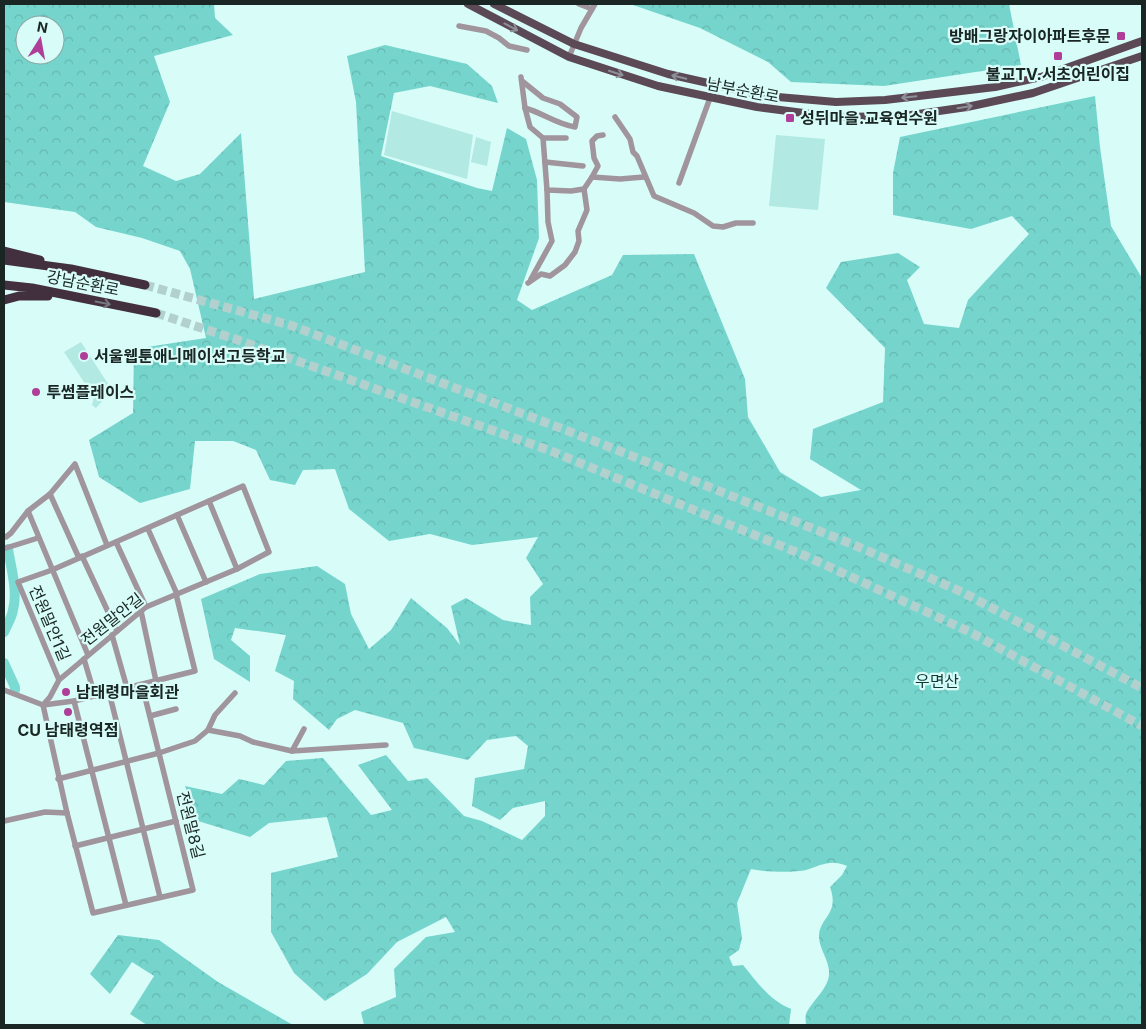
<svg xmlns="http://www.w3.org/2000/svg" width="1146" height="1029" font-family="Inter,'Noto Sans KR',sans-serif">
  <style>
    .grass { fill: #b2e9e3 }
    .forest { fill: url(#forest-crowns); fill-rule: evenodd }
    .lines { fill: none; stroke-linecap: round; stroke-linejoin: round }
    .river { stroke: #7bdbd3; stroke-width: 10 }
    .highway-tunnel { stroke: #b2d1ce; stroke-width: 9; stroke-dasharray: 9 4.5; stroke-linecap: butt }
    .minor { stroke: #a0959c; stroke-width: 5.5 }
    .major { stroke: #5b4956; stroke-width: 8 }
    .highway { stroke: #43303e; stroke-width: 9 }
    .oneway { stroke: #8d9197 }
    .oneway2 { stroke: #77777f }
    .poi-dot { fill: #af3e99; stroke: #d8fcf8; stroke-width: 2 }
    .labels { text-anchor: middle; stroke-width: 4.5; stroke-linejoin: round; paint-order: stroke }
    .poi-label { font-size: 16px; font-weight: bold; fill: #192624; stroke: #d8fcf8; text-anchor: start }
    .street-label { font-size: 16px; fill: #192624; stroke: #d8fcf8 }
    .park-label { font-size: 16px; fill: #0d3b38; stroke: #d8fcf8 }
  </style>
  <defs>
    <pattern id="forest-crowns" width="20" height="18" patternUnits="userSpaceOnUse" patternTransform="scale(1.25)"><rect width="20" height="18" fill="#75d5cd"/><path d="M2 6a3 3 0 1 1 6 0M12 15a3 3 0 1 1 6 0" fill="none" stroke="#65b7b0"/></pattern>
  </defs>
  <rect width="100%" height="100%" fill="#d8fcf8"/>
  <!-- grass -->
  <g class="grass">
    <polygon points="392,111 473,135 467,179 384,155"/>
    <polygon points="776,135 825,139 818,210 769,206"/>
    <polygon points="476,137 491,142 487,166 471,162"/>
    <polygon points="81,342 112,390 96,408 92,405 94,397 64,352"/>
  </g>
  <!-- forest -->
  <g class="forest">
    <path d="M4,4H214L215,18L233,35L154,56L170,102L143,166L176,181L200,174L241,133L254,299L365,272L356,102L347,56L385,45L467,64L492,86L498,103L430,86L394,93L381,156L477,188L492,191L507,128L526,139L537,180L539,238L517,300L532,310L612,275L623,255L694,254L745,379L748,417L780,472L821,497L861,490L810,459L813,429L883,402L885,348L826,288L841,262L898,253L920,267L907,280L924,324L959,328L968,300L1029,234L1012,216L971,229L893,215V173L900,137L1095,96L1100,147L1111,226L1142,278V1025H806C806,1022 805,1017 806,1014C811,1002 829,988 829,974C830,961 819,949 819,937C819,917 840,915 830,887L842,875L847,866C830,859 822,865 806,870C794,873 763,872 751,869L737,903L742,938L739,950L729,957L733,966L743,965C757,982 770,1001 791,1009L789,1025H364L361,1012L396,997L394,969L426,937L455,932L446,917L397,942L367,974L325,1001L294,973L271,932V873L338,857L327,817L269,823L250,837L198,821L185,786L222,794L239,779L264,785L286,761L323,758L371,815L392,810L358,765L386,755L408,781L427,778L464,816L482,821L522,840L545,816V801L513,808L500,820L472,806L475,778L524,769L528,746L516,736L487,740L468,760L414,748L403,723L355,710L337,719L329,730L293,699L294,681L275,671L286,635L235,628L231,640L250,656V682L214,659L201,599L260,574L317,566L345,584L351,614L369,649L391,630L411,598L447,628L460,645L451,606L466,598L503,620L531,625L530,597L543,584L526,558L538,537L472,545L430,534L389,541L349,509L335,469L303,470L295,485L270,480L256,450L233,441H195L190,489L140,503L99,477L89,440L133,413L134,349L206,338L190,269L180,251L142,238L96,227L75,212L4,202ZM25,25H55V55H25Z"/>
    <polygon points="633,4 1009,4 1021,65 884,86 791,82 768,62 700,28 633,5"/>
    <polygon points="118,935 159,940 218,982 293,1025 147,1025 130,1014 154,976 132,962 110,994 90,974"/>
  </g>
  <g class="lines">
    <!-- river -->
    <g class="river">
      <path d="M4,632C7,625 12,617 13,610C18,591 11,568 8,549"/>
      <polyline points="4,663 15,687 15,690"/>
    </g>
    <!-- highway-tunnel -->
    <g class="highway-tunnel">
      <polyline points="145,285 290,325 602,444 854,545 962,592 1142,688"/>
      <polyline points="156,313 235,339 551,451 808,557 970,632 1142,726"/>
    </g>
    <!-- minor -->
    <g class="minor">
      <polyline points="579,4 592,9"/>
      <polyline points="459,26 486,31 499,38 509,46 527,50"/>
      <polyline points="569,57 581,28 595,4"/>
      <polyline points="521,77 525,108 530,127 543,138"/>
      <path d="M522,81L543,98L560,104L577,117L575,127C556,124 543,113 525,108"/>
      <polyline points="615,117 630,139 633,152 637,156 654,196 694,213 713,226 723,227 736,223 753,223"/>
      <polyline points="566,138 543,138 547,190 571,191 584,189 592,177 620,179 644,177"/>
      <polyline points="545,162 583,166"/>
      <polyline points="592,177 598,166 594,158 592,141 597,136 603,135"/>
      <polyline points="679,183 710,98"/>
      <polyline points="531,279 552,241 548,222 547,190"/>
      <polyline points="528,283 541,274 550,276 565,265 575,252 579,241 578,231 587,210 584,189"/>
      <polyline points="50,494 79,558"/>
      <polyline points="209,501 237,569"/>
      <polyline points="28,511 88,655"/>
      <polyline points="177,515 206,582"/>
      <polyline points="148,529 177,594"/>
      <polyline points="4,536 6,537 11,533 28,511 50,494 75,464 107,545"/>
      <polyline points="116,542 146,607"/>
      <polyline points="6,548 38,538"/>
      <polyline points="82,556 117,631"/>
      <polyline points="141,611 156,681"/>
      <polyline points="112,635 127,688"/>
      <polyline points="84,659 95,696"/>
      <polyline points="4,690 43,705 74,701 195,671 176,594"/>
      <polyline points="109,692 160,897"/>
      <polyline points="74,701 126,905"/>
      <polyline points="43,705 50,697 59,680 146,607 237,569 269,552 243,486 52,570 18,582 59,680"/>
      <polyline points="43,705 67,813 93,913 193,890 142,685"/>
      <polyline points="150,716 176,709"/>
      <polyline points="208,730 215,715 235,693"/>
      <polyline points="292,751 304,729"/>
      <polyline points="58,779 159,753 195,741 208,730 240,736 253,742 292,751 386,745"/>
      <polyline points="4,821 45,812 67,813"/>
      <polyline points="75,846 176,821"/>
    </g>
    <!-- major -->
    <g class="major">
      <polyline points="468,4 569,57 658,86 757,107 834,117 904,116 967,107 1033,93 1142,56"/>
      <polyline points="494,4 574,44 668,74 766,96 836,102 885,100 995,87 1041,77 1142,41"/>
    </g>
    <!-- highway -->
    <g class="highway">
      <polyline points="4,251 40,260"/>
      <polyline points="4,260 71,269 145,285"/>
      <polyline points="4,285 32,288 156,313"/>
      <polyline points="4,300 19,296 48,296"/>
    </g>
  </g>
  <!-- one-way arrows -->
  <defs><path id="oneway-shaft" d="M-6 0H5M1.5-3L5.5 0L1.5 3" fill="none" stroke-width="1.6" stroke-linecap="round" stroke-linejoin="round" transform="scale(1.25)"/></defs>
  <g class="oneway">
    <use href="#oneway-shaft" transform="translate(511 27) rotate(28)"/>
    <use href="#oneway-shaft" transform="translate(616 73) rotate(18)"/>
    <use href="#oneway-shaft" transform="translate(679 77) rotate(-166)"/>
    <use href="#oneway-shaft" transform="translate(909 97) rotate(174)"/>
    <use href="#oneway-shaft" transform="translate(965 107) rotate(-9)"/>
  </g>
  <use class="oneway2" href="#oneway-shaft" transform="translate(103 303) rotate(11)"/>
  <!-- markers -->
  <g class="poi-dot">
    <rect x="1116" y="31" width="10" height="10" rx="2.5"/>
    <rect x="1053" y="51" width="10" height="10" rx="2.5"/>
    <rect x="785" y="113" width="10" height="10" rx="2.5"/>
    <circle cx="84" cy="356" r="5"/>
    <circle cx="36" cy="392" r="5"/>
    <circle cx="66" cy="692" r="5"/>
    <circle cx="68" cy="712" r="5"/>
  </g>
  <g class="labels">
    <!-- poi labels -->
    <g class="poi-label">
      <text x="1111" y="42" text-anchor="end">방배그랑자이아파트후문</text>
      <text x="1058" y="80" text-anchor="middle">불교TV.서초어린이집</text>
      <text x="800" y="124">성뒤마을.교육연수원</text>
      <text x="94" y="362">서울웹툰애니메이션고등학교</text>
      <text x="46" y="398">투썸플레이스</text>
      <text x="76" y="698">남태령마을회관</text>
      <text x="68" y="736" text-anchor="middle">CU 남태령역점</text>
    </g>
    <!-- street labels -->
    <g class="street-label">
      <text transform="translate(743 90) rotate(11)" y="6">남부순환로</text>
      <text transform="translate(83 283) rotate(11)" y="6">강남순환로</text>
      <text transform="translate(112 619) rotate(-38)" y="6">전원말안길</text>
      <text transform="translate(50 623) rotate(67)" y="6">전원말안1길</text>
      <text transform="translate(191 825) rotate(76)" y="6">전원말8길</text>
    </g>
    <!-- park labels -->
    <g class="park-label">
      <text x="937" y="687">우면산</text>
    </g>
  </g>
  <!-- border -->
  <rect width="1146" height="1029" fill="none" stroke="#192624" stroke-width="10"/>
  <!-- north arrow -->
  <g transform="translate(40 40) rotate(11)"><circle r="24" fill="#d8fcf8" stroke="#8ca6a3"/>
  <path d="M0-4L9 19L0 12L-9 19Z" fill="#af3e99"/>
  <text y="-8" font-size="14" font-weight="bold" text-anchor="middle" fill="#192624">N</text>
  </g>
</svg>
